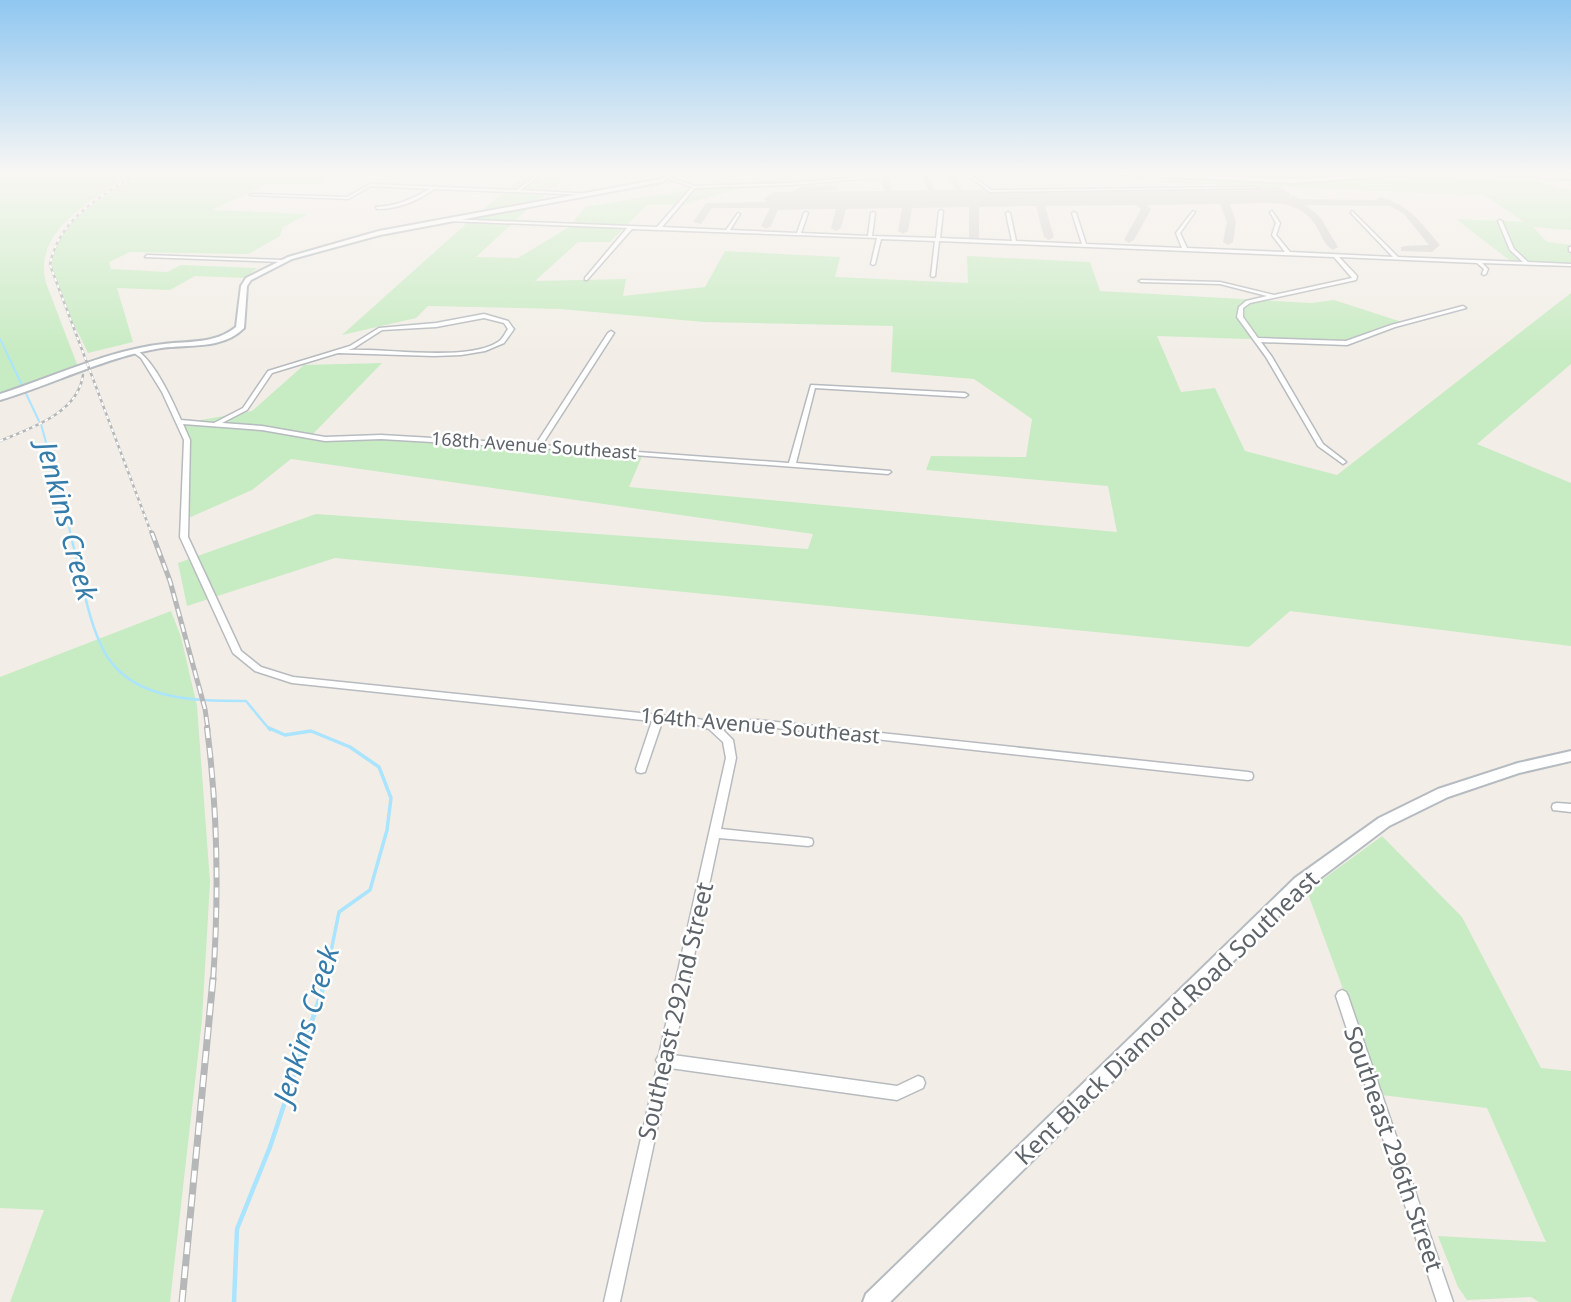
<svg xmlns="http://www.w3.org/2000/svg" width="1571" height="1302" font-family="'Noto Sans',sans-serif">
  <style>
    .green { fill: #c7ebc2 }
    .lines { fill: none; stroke-linecap: round; stroke-linejoin: round }
    .stream-far3 { stroke: #aae4ff; stroke-width: 2 }
    .stream-far2 { stroke: #aae4ff; stroke-width: 2.5 }
    .stream-far1 { stroke: #aae4ff; stroke-width: 3.5 }
    .stream { stroke: #aae4ff; stroke-width: 4.5 }
    .taxiway { fill: #d4d2d0; fill-rule: evenodd }
    .runway { fill: #d4d2d0; fill-rule: evenodd }
    .street-casing { stroke: #b7bbbf; stroke-width: 3 }
    .secondary-casing { stroke: #b5bbc0; stroke-width: 4 }
    .street { fill: #fff; fill-rule: evenodd }
    .secondary { fill: #fff; fill-rule: evenodd }
    .rail-far3-casing { stroke: #b6b7b8; stroke-width: 2.5 }
    .rail-far2-casing { stroke: #b6b7b8; stroke-width: 5 }
    .rail-far1-casing { stroke: #b6b7b8; stroke-width: 6 }
    .rail-casing { stroke: #b6b7b8; stroke-width: 7 }
    .rail-far3 { stroke: #fff; stroke-width: 2; stroke-dasharray: 3.5; stroke-linecap: butt }
    .rail-far2 { stroke: #fff; stroke-width: 2.5; stroke-dasharray: 8; stroke-linecap: butt }
    .rail-far1 { stroke: #fff; stroke-width: 3.5; stroke-dasharray: 10; stroke-linecap: butt }
    .rail { stroke: #fff; stroke-width: 4.5; stroke-dasharray: 12; stroke-linecap: butt }
    .labels { text-anchor: middle; stroke-width: 5; stroke-linejoin: round; paint-order: stroke }
    .far-street-label { font-size: 18px; fill: #5e6469; stroke: #fff }
    .street-label { font-size: 21px; fill: #5e6469; stroke: #fff }
    .near-street-label { font-size: 24px; fill: #5e6469; stroke: #fff }
    .near-water-label { font-size: 28px; font-style: italic; fill: #367caa; stroke: #fff }
  </style>
  <rect width="100%" height="100%" fill="#f2eee7"/>
  <!-- green -->
  <g class="green">
    <path d="M0,172H135C98,197 31,229 46,283L78,367L0,394Z"/>
    <path d="M141,172H302L295,176H334L319,184H267L212,210L308,214L283,227L280,236L248,254L130,252L109,262L111,269L167,272L181,265L257,268L245,278L195,276L170,290L117,288L133,342L88,353C76,326 56,296 52,267C47,226 113,192 141,172Z"/>
    <polygon points="528,172 572,172 534,204 480,212"/>
    <polygon points="866,172 1448,172 1454,177 1539,181 1563,190 1571,190 1571,230 1533,227 1547,242 1571,245 1571,265 1513,263 1456,219 1524,222 1484,195 918,173 741,188 682,205 696,190 710,185 813,177 815,174"/>
    <polygon points="690,189 674,205 647,205 610,242 578,242 535,281 626,279 623,296 705,287 725,251 840,257 835,277 968,283 967,256 1090,262 1100,291 1311,303 1334,300 1402,322 1345,342 1157,336 1181,392 1215,388 1245,451 1337,475 1571,293 1571,364 1477,444 1571,483 1571,646 1290,611 1249,647 335,558 187,606 178,563 316,514 808,549 813,534 291,459 252,490 184,520 184,423 252,411 304,365 382,363 310,437 397,437 643,454 629,487 1117,532 1108,486 926,470 931,456 1026,457 1032,419 974,379 891,372 893,326 704,322 561,309 428,306 416,318 342,335 468,222 445,221 531,206 476,257 518,258 569,227 585,207"/>
    <polygon points="171,611 181,637 197,706 210,882 202,1020 170,1302 10,1302 44,1210 0,1208 0,677"/>
    <polygon points="1382,836 1462,917 1541,1068 1571,1071 1571,1302 1539,1302 1531,1297 1467,1300 1458,1287 1438,1236 1546,1242 1487,1108 1382,1095 1307,891"/>
  </g>
  <g class="lines">
    <!-- stream-far3 -->
    <g class="stream-far3">
      <polyline points="0,339 39,421"/>
      <polyline points="41,424 71,535"/>
    </g>
    <!-- stream-far2 -->
    <path class="stream-far2" d="M70,533C80,568 85,609 100,643C124,701 193,701 246,701L270,730"/>
    <!-- stream-far1 -->
    <polyline class="stream-far1" points="269,728 285,735 311,731 350,747 379,767 391,798 387,830 370,890 339,912 325,981"/>
    <!-- stream -->
    <polyline class="stream" points="234,1302 237,1229 270,1147 326,979"/>
    <!-- taxiway -->
    <g class="taxiway">
      <polygon points="920,172 926,172 937,196 931,196"/>
      <polygon points="884,173 888,176 894,197 886,195 880,176"/>
      <polygon points="948,175 954,175 965,196 959,196"/>
      <polygon points="835,185 838,190 803,192 792,199 787,196 801,186"/>
      <path d="M780,193L785,196L781,204L838,203L848,195L853,198L847,203L904,202L909,195L914,198L913,202H969L974,194L979,201H1035L1033,196L1038,193L1044,201L1130,199L1134,195L1141,199L1213,198L1211,196L1216,193L1225,198L1288,199L1292,195L1299,199L1375,200L1380,197C1409,204 1421,223 1440,245L1432,252L1401,251V247L1405,246L1429,245L1404,214L1390,206L1306,205L1320,217L1338,247L1333,250C1323,245 1321,232 1314,223C1296,196 1259,204 1230,204L1236,222L1233,242L1228,245L1223,242L1227,222L1220,204L1147,205L1151,209L1134,240L1129,243L1124,240L1141,209L1136,205L1045,206L1054,237L1049,240L1044,237L1036,206L979,207V238L974,241L969,238V207L912,208L908,231L903,234L898,231L902,208L846,209L841,228L836,231L831,228L836,209L778,210L771,226L766,229L761,226L770,208H712L701,224L693,222L706,203L772,202Z"/>
    </g>
    <!-- runway -->
    <polygon class="runway" points="1280,187 1291,194 1288,199 774,206 763,199 774,192"/>
    <defs>
      <g id="street">
        <polygon points="918,172 963,174 972,176 991,190 1256,187 1258,188 990,192 971,178 963,176 918,174 791,185 695,188 662,227 726,230 738,213 740,214 730,230 797,233 804,213 806,212 808,213 801,233 868,236 871,213 873,212 875,213 872,236 936,238 939,211 941,210 943,211 940,238 1012,241 1006,213 1008,212 1010,213 1016,241 1082,244 1072,213 1074,212 1076,213 1086,244 1182,248 1176,233 1193,211 1195,212 1180,233 1187,248 1285,252 1272,235 1276,223 1270,212 1272,211 1280,223 1276,235 1290,252 1393,257 1351,213 1352,211 1398,257 1523,262 1510,250 1498,221 1500,220 1502,221 1514,249 1528,262 1571,264 1571,266 1482,263 1488,269 1486,274 1484,275 1482,274 1484,269 1477,263 1339,257 1357,276 1356,280 1250,303 1243,308 1243,317 1258,338 1346,341 1391,325 1463,306 1466,308 1395,327 1347,345 1261,342 1272,357 1323,444 1345,461 1346,462 1343,464 1318,446 1266,357 1237,317 1239,307 1246,301 1267,296 1220,284 1141,282 1139,281 1141,280 1220,282 1274,295 1352,278 1334,257 939,241 935,276 933,277 931,276 935,241 881,239 875,264 873,265 871,264 877,238 632,229 587,280 585,280 585,278 627,228 447,221 445,220 447,219 657,227 692,187 669,179 670,177 694,186 791,183"/>
        <polygon points="1249,172 1253,172 1259,180 1257,180"/>
        <polygon points="1441,172 1446,172 1444,173"/>
        <path d="M536,175L537,177L521,190L592,194L590,195L434,189C418,201 398,209 377,209L376,207C398,206 411,199 430,189L371,186L348,199L250,195L252,194L347,197L370,184L517,190Z"/>
        <polygon points="1569,247 1571,247 1571,252 1569,251"/>
        <polygon points="147,255 282,260 284,261 282,262 145,257"/>
        <path d="M484,314L508,321L513,328L514,329L504,343L485,351L461,355L434,356L338,353L272,373L247,410L222,423L262,426L325,437L381,435L536,444L608,333L611,331L614,333L542,445L789,463L811,385L965,393L968,395L965,397L815,388L796,463L890,471L891,472L888,474L540,448L537,450L534,448L381,439L325,441L262,430L183,424L190,440L188,537L241,651L261,667L293,677L698,719L712,722L758,720L1248,772L1252,773L1253,776L1252,779L1248,780L758,726L722,729L733,740L736,758L721,829L808,838L812,839L813,842L812,845L808,846L719,838L673,1055L897,1086L918,1076L923,1078L925,1083L923,1088L897,1100L670,1068L620,1302H604L658,1063L656,1060L659,1055L726,758L723,742L709,729L698,725L662,722L646,769L645,772L641,773L637,772L636,769L652,721L292,683L255,671L233,653L180,537L184,440L162,392L141,358L133,352L138,351C156,364 172,400 181,420L214,423L243,408L268,371L350,346L379,328L436,323ZM484,318L504,323L508,329C505,333 503,339 498,342C467,362 386,348 348,350L354,348L382,330L436,327Z"/>
        <polygon points="1557,803 1571,804 1571,812 1553,810 1552,807 1553,804"/>
        <polygon points="1342,990 1346,992 1348,996 1453,1302 1437,1302 1336,996 1338,992"/>
      </g>
      <g id="secondary">
        <path d="M674,172H679L662,182L380,235L292,259L251,280L247,286L244,328C222,350 189,344 161,348C105,357 54,384 0,400V394C54,377 108,350 164,344C190,341 215,344 236,327L241,286L246,278L288,257L379,231L661,179Z"/>
        <polygon points="778,172 857,172 780,173"/>
        <polygon points="1069,172 1292,179 1449,172 1292,183"/>
        <polygon points="1478,172 1571,175 1571,179 1480,173"/>
        <polygon points="1571,751 1571,761 1519,773 1448,797 1389,826 1307,888 890,1302 863,1302 866,1294 1295,878 1379,818 1438,789 1518,763"/>
      </g>
    </defs>
    <!-- street casing -->
    <use href="#street" class="street-casing"/>
    <!-- secondary casing -->
    <use href="#secondary" class="secondary-casing"/>
    <!-- street -->
    <use href="#street" class="street"/>
    <!-- secondary -->
    <use href="#secondary" class="secondary"/>
    <defs>
      <g id="rail-far3">
        <path d="M139,172C102,196 58,218 50,265L152,535"/>
        <path d="M0,441C31,428 78,413 83,375"/>
      </g>
      <polyline id="rail-far2" points="152,533 170,581 205,709 208,730"/>
      <path id="rail-far1" d="M207,728C218,813 219,896 213,981"/>
      <polyline id="rail" points="182,1302 213,979"/>
    </defs>
    <!-- rail-far3 casing -->
    <use href="#rail-far3" class="rail-far3-casing"/>
    <!-- rail-far2 casing -->
    <use href="#rail-far2" class="rail-far2-casing"/>
    <!-- rail-far1 casing -->
    <use href="#rail-far1" class="rail-far1-casing"/>
    <!-- rail casing -->
    <use href="#rail" class="rail-casing"/>
    <!-- rail-far3 -->
    <use href="#rail-far3" class="rail-far3"/>
    <!-- rail-far2 -->
    <use href="#rail-far2" class="rail-far2"/>
    <!-- rail-far1 -->
    <use href="#rail-far1" class="rail-far1"/>
    <!-- rail -->
    <use href="#rail" class="rail"/>
  </g>
  <!-- sky -->
  <linearGradient id="sky" x2="0" y2="1"><stop stop-color="#8fc7f1"/><stop offset="0.49" stop-color="#f9f7f4"/><stop offset="1" stop-color="#f9f7f4" stop-opacity="0"/></linearGradient>
  <rect width="1571" height="354" fill="url(#sky)"/>
  <g class="labels">
    <!-- far-street labels -->
    <g class="far-street-label">
      <text transform="translate(534 446) rotate(4)" y="6">168th Avenue Southeast</text>
    </g>
    <!-- street labels -->
    <g class="street-label">
      <text transform="translate(760 726) rotate(5)" y="7">164th Avenue Southeast</text>
    </g>
    <!-- near-street labels -->
    <g class="near-street-label">
      <text transform="translate(676 1011) rotate(-77)" y="8">Southeast 292nd Street</text>
      <text transform="translate(1167 1018) rotate(-44)" y="8">Kent Black Diamond Road Southeast</text>
      <text transform="translate(1393 1149) rotate(71)" y="8">Southeast 296th Street</text>
    </g>
    <!-- near-water labels -->
    <g class="near-water-label">
      <text transform="translate(67 521) rotate(75)" y="10">Jenkins Creek</text>
      <text transform="translate(306 1025) rotate(-73)" y="10">Jenkins Creek</text>
    </g>
  </g>
</svg>
